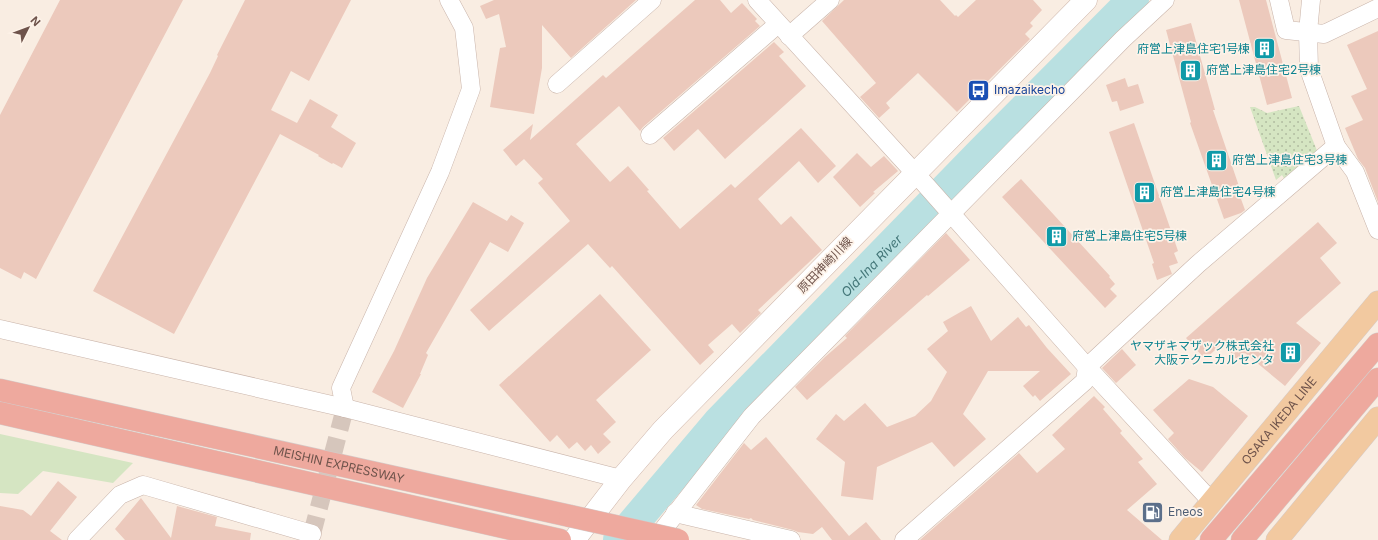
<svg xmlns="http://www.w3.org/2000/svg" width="1378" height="540" font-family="Inter,'Noto Sans JP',sans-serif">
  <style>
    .grass { fill: #d5e5c2 }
    .park { fill: url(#park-dots) }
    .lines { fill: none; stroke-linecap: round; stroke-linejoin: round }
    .river { stroke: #b9e0e1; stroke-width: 32 }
    .building { fill: #ecc9bc }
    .street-tunnel { stroke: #d6c6bc; stroke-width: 18; stroke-dasharray: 18 9; stroke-linecap: butt }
    .street-casing { stroke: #c9b4aa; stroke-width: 19 }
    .secondary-casing { stroke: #ceb6ab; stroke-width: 23 }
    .primary-casing { stroke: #d4cbc9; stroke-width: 23 }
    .highway-casing { stroke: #d4cbc9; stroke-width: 23 }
    .street { stroke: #fff; stroke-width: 18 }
    .secondary { stroke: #fff; stroke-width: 22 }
    .primary { stroke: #f2c9a0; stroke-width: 22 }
    .highway { stroke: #eea99e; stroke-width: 22 }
    .highway-bridge-casing { stroke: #d4cbc9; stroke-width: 23; stroke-linecap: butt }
    .highway-bridge { stroke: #eea99e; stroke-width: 22 }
    .labels { text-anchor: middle; stroke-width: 3.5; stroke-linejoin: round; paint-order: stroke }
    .culture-label { font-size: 12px; fill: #0d838f; stroke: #fdf2e8; text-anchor: start }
    .transit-label { font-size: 12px; fill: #164399; stroke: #fdf2e8; text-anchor: start }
    .street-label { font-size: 12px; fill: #6e534b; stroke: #fdf2e8 }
    .service-label { font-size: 12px; fill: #4e5e75; stroke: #fdf2e8; text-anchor: start }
    .water-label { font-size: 13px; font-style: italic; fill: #447779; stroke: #fdf2e8 }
  </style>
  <defs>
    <pattern id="park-dots" width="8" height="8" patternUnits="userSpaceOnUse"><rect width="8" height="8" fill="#d5e5c2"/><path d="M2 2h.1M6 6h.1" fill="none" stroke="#b1bca0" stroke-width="1.8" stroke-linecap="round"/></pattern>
  </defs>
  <rect width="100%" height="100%" fill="#f9ede2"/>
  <!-- grass -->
  <polygon class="grass" points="0,434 133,463 113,483 43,471 18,494 0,493"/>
  <!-- park -->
  <polygon class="park" points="1299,106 1318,153 1285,180 1282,175 1276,180 1250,107 1255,107 1267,113"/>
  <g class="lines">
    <!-- river -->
    <path class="river" id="s1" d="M619,540L718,423L981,153L1133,0"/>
  </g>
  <!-- building -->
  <g class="building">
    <polygon points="60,0 183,0 36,279 24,272 21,279 0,268 0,115"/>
    <polygon points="245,0 351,0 309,81 291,71 271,110 297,123 310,99 338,115 331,127 356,143 342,168 333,163 332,164 318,156 319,155 280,134 174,334 93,291 210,73 218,56 217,55"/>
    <polygon points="494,0 636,0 571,58 542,25 542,68 534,114 490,107 500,48 506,47 499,14 486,19 480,6"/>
    <polygon points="695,0 720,0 731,13 742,3 757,19 755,21 760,26 643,127 640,131 619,106 576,144 610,182 628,166 649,190 647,191 680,229 731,184 735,188 801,128 836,166 818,183 799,161 758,199 781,225 791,216 822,250 758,310 761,313 740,333 732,324 708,345 714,352 700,365 612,266 610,268 588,244 489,331 470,310 570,221 538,183 543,179 524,159 516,166 503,150 533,124 530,140 603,75 606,78"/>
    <polygon points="844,0 940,0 955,16 956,15 958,17 976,0 1033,0 1042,10 1030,23 1033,26 1025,34 1030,39 957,112 918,73 886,103 890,108 879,118 860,97 876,83 822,21"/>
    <polygon points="1239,0 1266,0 1292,98 1267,105"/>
    <polygon points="1191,23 1215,110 1213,110 1243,198 1241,199 1245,210 1241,213 1224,219 1190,123 1191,122 1166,30"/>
    <polygon points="1378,31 1378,202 1365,168 1358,159 1345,128 1363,120 1351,96 1367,89 1347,45"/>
    <polygon points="774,42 784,52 779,56 806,86 725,159 698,129 674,151 663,138"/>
    <polygon points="1125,78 1128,87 1138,84 1144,103 1120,111 1117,101 1112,102 1106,85"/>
    <polygon points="1134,123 1178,251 1174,253 1178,263 1169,266 1172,274 1157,280 1152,264 1154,263 1109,132"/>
    <polygon points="857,153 871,167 884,156 898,171 873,192 875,193 860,207 833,177"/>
    <polygon points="1021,179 1110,276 1109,277 1115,284 1110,289 1117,296 1105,308 1002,197"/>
    <polygon points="473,202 507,221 511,215 524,223 508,252 490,242 426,353 428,355 420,374 421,374 403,408 372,392 394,351 427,278"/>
    <polygon points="1318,222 1337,243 1320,258 1341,283 1296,323 1321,343 1285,386 1245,353 1237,360 1223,343 1205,359 1186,338"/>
    <polygon points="946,233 970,260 928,296 927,295 807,400 795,387 825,357 847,338 845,336"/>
    <polygon points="600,294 651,350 596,400 616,422 603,434 611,442 598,454 591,445 585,451 577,442 569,449 557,435 550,442 499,385"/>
    <polygon points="971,306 991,341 1018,317 1026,327 1029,325 1047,348 1071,374 1040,401 1035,395 1033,397 1023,386 1040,371 988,371 963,414 986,439 954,467 932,442 877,467 873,500 841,496 845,462 816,439 836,414 844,421 865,403 887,427 915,416 931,401 947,372 927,349 948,331 943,322"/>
    <polygon points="1122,349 1136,365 1116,383 1102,368"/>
    <polygon points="1189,379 1213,387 1248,416 1202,472 1185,458 1168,439 1174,433 1153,410"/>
    <polygon points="1094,396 1105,407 1103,409 1122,431 1120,433 1143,459 1138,462 1157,484 1127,510 1162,540 920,540 1019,453 1037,473 1065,449 1052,435"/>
    <polygon points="766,437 849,536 866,522 881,540 832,540 822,527 813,534 798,532 793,530 753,520 751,518 749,519 702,509 696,505 744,443 751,450"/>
    <polygon points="58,481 77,497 50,531 62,540 0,540 0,506 23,510 31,516"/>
    <polygon points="141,498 171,538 177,506 217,517 215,526 251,533 250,540 125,540 115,529"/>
  </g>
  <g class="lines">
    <!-- street-tunnel -->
    <polyline class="street-tunnel" points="312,534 345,408"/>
    <defs>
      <g id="street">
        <polyline points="757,0 924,183 1087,367 1212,502"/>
        <polyline points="1279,0 1286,30 1324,34 1378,8"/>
        <polyline points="1311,0 1308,32 1309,69 1336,146 1355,172 1378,230"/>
        <polyline points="789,36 830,0"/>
        <polyline points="557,84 652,0"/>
        <polyline points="650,135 778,24"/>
        <polyline points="0,329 345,408 621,479"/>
        <polyline points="345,408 341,388 440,172 471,89 464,28 449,0"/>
        <polyline points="675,513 791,540"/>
        <polyline points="77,540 120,495 143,485 312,534"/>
        <polyline points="655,540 752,416 1123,39 1165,0"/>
        <polyline points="904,540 1085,381 1087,367 1198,264 1336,146"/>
      </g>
      <polyline id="secondary" points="574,540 621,479 663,430 1086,0"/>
      <g id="primary">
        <path id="s2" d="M1180,540L1378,302"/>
        <polyline points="1277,540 1378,418"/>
      </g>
      <g id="highway">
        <path id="s3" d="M0,390L570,516"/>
        <polyline points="0,413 560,540"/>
        <polyline points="1211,540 1378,344"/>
        <polyline points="1242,540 1378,379"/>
      </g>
    </defs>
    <!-- street casing -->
    <use href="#street" class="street-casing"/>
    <!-- secondary casing -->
    <use href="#secondary" class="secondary-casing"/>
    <!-- primary casing -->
    <use href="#primary" class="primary-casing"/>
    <!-- highway casing -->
    <use href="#highway" class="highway-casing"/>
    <!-- street -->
    <use href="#street" class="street"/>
    <!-- secondary -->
    <use href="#secondary" class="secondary"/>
    <!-- primary -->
    <use href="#primary" class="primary"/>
    <!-- highway -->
    <use href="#highway" class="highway"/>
    <defs>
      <polyline id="highway-bridge" points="570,516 678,540"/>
    </defs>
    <!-- highway-bridge casing -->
    <use href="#highway-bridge" class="highway-bridge-casing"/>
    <!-- highway-bridge -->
    <use href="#highway-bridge" class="highway-bridge"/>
  </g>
  <!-- icons -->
  <defs>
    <symbol id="building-square" viewBox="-11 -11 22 22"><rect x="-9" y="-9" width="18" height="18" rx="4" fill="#0f9aa8" stroke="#fdf2e8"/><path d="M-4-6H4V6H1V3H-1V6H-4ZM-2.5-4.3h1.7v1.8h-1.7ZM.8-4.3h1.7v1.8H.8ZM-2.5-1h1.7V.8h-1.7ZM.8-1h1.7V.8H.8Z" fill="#fff"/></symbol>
    <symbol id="bus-square" viewBox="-11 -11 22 22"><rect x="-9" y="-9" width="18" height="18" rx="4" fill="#1a4fb4" stroke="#fdf2e8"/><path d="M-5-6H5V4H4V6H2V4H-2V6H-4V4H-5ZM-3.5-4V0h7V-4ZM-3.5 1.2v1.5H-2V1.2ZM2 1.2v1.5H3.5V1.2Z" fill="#fff"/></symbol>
    <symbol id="fuel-square" viewBox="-11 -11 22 22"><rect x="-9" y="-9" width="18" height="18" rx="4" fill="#5c6f8a" stroke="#fdf2e8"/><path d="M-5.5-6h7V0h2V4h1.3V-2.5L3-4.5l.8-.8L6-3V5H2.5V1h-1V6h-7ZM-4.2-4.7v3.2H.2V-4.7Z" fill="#fff"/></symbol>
  </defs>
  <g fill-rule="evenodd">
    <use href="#building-square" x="1252" y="36" width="25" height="25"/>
    <use href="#building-square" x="1178" y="58" width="25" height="25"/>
    <use href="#bus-square" x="966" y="78" width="25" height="25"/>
    <use href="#building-square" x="1204" y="148" width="25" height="25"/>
    <use href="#building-square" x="1132" y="180" width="25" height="25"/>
    <use href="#building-square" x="1044" y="224" width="25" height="25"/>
    <use href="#building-square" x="1278" y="340" width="25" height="25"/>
    <use href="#fuel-square" x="1140" y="500" width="25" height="25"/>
  </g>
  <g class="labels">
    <!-- culture labels -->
    <g class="culture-label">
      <text x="1250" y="53" text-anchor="end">府営上津島住宅1号棟</text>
      <text x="1206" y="74">府営上津島住宅2号棟</text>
      <text x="1232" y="164">府営上津島住宅3号棟</text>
      <text x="1160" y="196">府営上津島住宅4号棟</text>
      <text x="1072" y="240">府営上津島住宅5号棟</text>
      <text x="1274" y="350" text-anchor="end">ヤマザキマザック株式会社<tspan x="1274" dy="14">大阪テクニカルセンタ</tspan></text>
    </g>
    <!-- transit labels -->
    <g class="transit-label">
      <text x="994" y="94">Imazaikecho</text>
    </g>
    <!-- street labels -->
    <g class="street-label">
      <text transform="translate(825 265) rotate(-46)" y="4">原田神崎川線</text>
      <text dy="4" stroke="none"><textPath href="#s2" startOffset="155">OSAKA IKEDA LINE</textPath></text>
      <text dy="4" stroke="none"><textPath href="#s3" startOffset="347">MEISHIN EXPRESSWAY</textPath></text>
    </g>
    <!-- service labels -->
    <g class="service-label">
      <text x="1168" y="516">Eneos</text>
    </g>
    <!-- water labels -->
    <g class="water-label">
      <text dy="5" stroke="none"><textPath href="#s1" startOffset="373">Old-Ina River</textPath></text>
    </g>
  </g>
  <!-- north arrow -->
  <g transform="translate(28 28) rotate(48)" stroke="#fdf2e8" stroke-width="3" paint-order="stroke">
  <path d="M0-3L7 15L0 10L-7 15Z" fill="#6e534b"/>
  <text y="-6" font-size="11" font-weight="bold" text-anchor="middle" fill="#6e534b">N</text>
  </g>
</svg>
